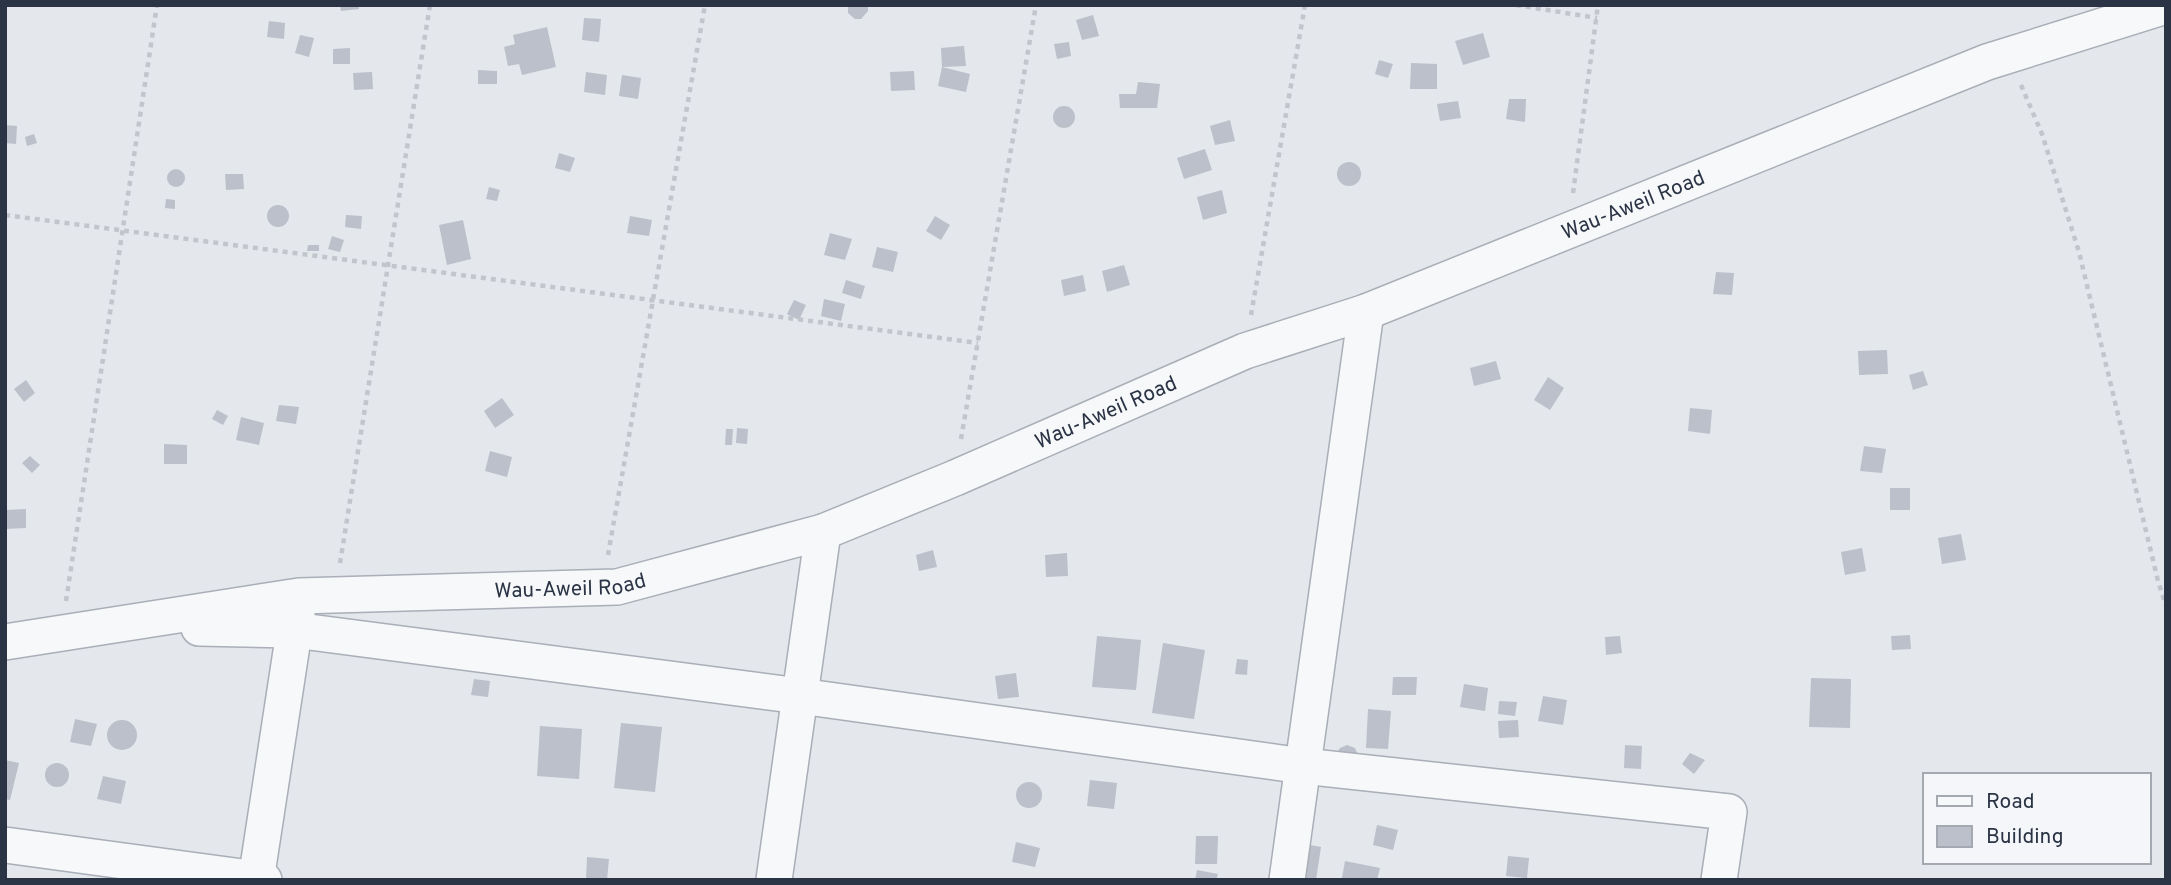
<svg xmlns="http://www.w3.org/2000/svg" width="2171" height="885" font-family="Overpass,sans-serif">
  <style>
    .building { fill: #bbc0ca }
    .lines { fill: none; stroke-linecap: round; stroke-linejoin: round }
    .minor-casing { stroke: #a9aeb7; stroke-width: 38 }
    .path { stroke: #c2c5cb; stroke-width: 4.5; stroke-dasharray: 5 5; stroke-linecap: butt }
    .minor { stroke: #f7f8fa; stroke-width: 35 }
    .labels { text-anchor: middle; stroke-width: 6; stroke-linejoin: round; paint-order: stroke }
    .street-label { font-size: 21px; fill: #2b3445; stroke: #f4f6f9 }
  </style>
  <rect width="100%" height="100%" fill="#e4e7ec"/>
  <!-- building -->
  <g class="building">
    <polygon points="340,5 358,5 359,9 341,11"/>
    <polygon points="848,5 868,5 868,11 861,19 855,19 848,13"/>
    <polygon points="1093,15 1099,36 1082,40 1076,20"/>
    <polygon points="584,18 601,19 599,42 582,40"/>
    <polygon points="269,21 285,23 284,39 267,37"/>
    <polygon points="547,27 556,67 522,75 519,64 508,66 504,47 515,44 513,35"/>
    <polygon points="1483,33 1490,57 1463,65 1455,41"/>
    <polygon points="300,35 314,38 309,57 295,53"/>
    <polygon points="1069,42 1071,56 1057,59 1054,44"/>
    <polygon points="964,46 966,66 942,67 970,74 966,92 938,86 942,67 941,48"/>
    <polygon points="350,48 350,64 333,64 333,49"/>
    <polygon points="1379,60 1393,64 1388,78 1375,74"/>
    <polygon points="1411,63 1437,64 1437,89 1410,89"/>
    <polygon points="478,70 497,71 497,84 478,84"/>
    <polygon points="914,71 915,90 891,91 890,72"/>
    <polygon points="372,72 373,89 354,90 353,73"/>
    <polygon points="586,72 607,75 605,95 584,92"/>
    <polygon points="622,75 641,78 638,99 619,96"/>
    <polygon points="1138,82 1160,84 1157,108 1120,108 1119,94 1136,94"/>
    <polygon points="1509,99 1526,99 1525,122 1506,119"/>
    <polygon points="1458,101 1461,118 1440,121 1437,104"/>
    <circle cx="1064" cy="117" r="11"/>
    <polygon points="1230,120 1235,141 1215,145 1210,126"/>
    <polygon points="5,125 17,126 16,144 5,143"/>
    <polygon points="34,134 37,143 27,146 25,137"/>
    <polygon points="1205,149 1212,170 1184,179 1177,158"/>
    <polygon points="559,153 575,158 570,172 555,168"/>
    <circle cx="1349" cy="174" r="12"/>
    <circle cx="176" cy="178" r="9"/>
    <polygon points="225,174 243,174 244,189 226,190"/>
    <polygon points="489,187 500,190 497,201 486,199"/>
    <polygon points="1222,190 1227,213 1203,220 1197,197"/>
    <polygon points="166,199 175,200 175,209 165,208"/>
    <circle cx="278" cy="216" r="11"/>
    <polygon points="346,215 362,216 361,229 345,227"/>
    <polygon points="630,216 652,220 649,236 627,233"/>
    <polygon points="935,216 950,225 941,240 926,231"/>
    <polygon points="463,220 471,259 447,265 439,225"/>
    <polygon points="830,233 852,239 845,260 824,255"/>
    <polygon points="332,236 344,240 340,252 328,249"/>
    <polygon points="308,245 319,245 319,251 307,251"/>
    <polygon points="877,247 898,252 893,272 872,267"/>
    <polygon points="1124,265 1130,285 1107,292 1102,271"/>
    <polygon points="1716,272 1734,273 1732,295 1713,294"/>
    <polygon points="1083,275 1086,291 1064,296 1061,280"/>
    <polygon points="846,280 865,286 861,299 842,293"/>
    <polygon points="824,299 845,304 841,321 821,316"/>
    <polygon points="794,300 806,305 799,320 787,314"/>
    <polygon points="1887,350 1888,374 1859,375 1858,351"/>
    <polygon points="1496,361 1501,379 1474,386 1470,368"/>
    <polygon points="1923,371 1928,385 1913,390 1909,375"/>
    <polygon points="1548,377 1564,388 1550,410 1534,400"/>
    <polygon points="26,380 35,393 24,402 14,389"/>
    <polygon points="502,398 514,415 495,428 484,411"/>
    <polygon points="279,405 299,407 296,424 276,421"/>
    <polygon points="1690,408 1712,410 1710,434 1688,431"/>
    <polygon points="217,410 228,416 223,425 212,419"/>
    <polygon points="241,417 264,423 259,445 236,440"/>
    <polygon points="737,428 748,429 747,444 736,443"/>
    <polygon points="726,429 733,429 732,445 725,445"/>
    <polygon points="164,444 187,445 187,464 164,464"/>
    <polygon points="1864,446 1886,449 1882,473 1860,471"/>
    <polygon points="490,451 512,457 507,477 485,471"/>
    <polygon points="30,456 40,465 32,473 22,463"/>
    <rect x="1890" y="488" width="20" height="22"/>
    <polygon points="26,509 26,528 5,529 5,510"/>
    <polygon points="1961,534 1966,560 1942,564 1938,538"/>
    <polygon points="1862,548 1866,571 1845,575 1841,552"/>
    <polygon points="933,550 937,567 919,571 916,555"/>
    <polygon points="1067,553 1068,576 1046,577 1045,555"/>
    <polygon points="1910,635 1911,649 1892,650 1891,636"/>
    <polygon points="1097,636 1141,640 1136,690 1092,687"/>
    <polygon points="1620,636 1622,653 1606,655 1605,637"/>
    <polygon points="1163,643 1205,650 1194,719 1152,713"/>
    <polygon points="1237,659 1248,660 1247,675 1235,674"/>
    <polygon points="1016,673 1019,697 998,699 995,676"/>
    <polygon points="1393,677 1417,677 1416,695 1392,695"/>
    <polygon points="1811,678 1851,679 1850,728 1809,727"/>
    <polygon points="474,679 490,681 488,697 471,695"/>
    <polygon points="1464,684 1488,688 1485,711 1460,707"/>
    <polygon points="1543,696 1567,700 1563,725 1538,721"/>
    <polygon points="1499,701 1517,702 1515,716 1498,714"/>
    <polygon points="1368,709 1391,711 1388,749 1366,748"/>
    <polygon points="75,719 97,724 91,746 70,742"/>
    <polygon points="1518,720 1519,737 1499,738 1498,721"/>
    <circle cx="122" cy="735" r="15"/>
    <polygon points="621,723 662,727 655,792 614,788"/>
    <polygon points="540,726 582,729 579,779 537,776"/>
    <polygon points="1347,745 1355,748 1358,755 1336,754 1340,748"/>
    <polygon points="1625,745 1642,746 1641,769 1624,768"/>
    <polygon points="1690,753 1705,760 1694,774 1682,764"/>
    <polygon points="5,760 19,763 10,800 5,799"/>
    <circle cx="57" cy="775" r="12"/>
    <polygon points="103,776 126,781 121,804 97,799"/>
    <polygon points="1090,780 1117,783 1114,809 1087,806"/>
    <circle cx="1029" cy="795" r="13"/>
    <polygon points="1377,825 1398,830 1393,850 1373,845"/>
    <polygon points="1196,836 1218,836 1217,864 1195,864"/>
    <polygon points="1016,842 1040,848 1035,867 1012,862"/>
    <polygon points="1299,843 1321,847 1316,880 1293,877"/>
    <polygon points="1508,856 1529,858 1527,878 1506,876"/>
    <polygon points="587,857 609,859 607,880 586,880"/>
    <polygon points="1345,861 1380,868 1377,880 1342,878"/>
    <polygon points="1197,870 1218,874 1216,880 1195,880"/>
  </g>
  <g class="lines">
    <defs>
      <g id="minor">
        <polyline points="199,628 294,630 800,696 1303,766 1729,812 1719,880"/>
        <path id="s1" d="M5,642L299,596L617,587L823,532L955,478L1245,351L1366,312L1987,62L2166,6"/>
        <polyline points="5,845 264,880"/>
        <polyline points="256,880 298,606"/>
        <polyline points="774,880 823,532"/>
        <polyline points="1287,880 1366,312"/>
      </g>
    </defs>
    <!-- minor casing -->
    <use href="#minor" class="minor-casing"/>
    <!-- path -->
    <g class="path">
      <polyline points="1516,5 1597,18"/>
      <polyline points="2021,85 2042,134 2079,252 2158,581 2166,606"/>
      <polyline points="1573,193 1598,5"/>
      <polyline points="5,215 978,343"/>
      <polyline points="1251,315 1305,5"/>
      <polyline points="961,439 1036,5"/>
      <polyline points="608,555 705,5"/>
      <polyline points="340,563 430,5"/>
      <polyline points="66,601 157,5"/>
    </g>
    <!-- minor -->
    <use href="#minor" class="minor"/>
  </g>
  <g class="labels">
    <!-- street labels -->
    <g class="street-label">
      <text dy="7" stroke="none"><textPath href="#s1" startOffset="1703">Wau-Aweil Road</textPath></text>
      <text dy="7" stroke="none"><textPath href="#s1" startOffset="1136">Wau-Aweil Road</textPath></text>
      <text dy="7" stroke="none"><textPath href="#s1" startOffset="569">Wau-Aweil Road</textPath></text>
    </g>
  </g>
  <!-- border -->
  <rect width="2171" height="885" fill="none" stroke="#2b3445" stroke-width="14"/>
  <!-- legend -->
  <rect x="1923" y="773" width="228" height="91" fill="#f4f6f9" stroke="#a4a8b1" stroke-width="2"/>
  <rect x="1937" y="796" width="35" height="10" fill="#f7f8fa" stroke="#a4a8b1" stroke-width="2"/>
  <text x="1986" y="808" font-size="21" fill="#2b3445">Road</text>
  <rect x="1937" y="826" width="35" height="21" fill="#bbc0ca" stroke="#a4a8b1" stroke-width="2"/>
  <text x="1986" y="843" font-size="21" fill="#2b3445">Building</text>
</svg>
